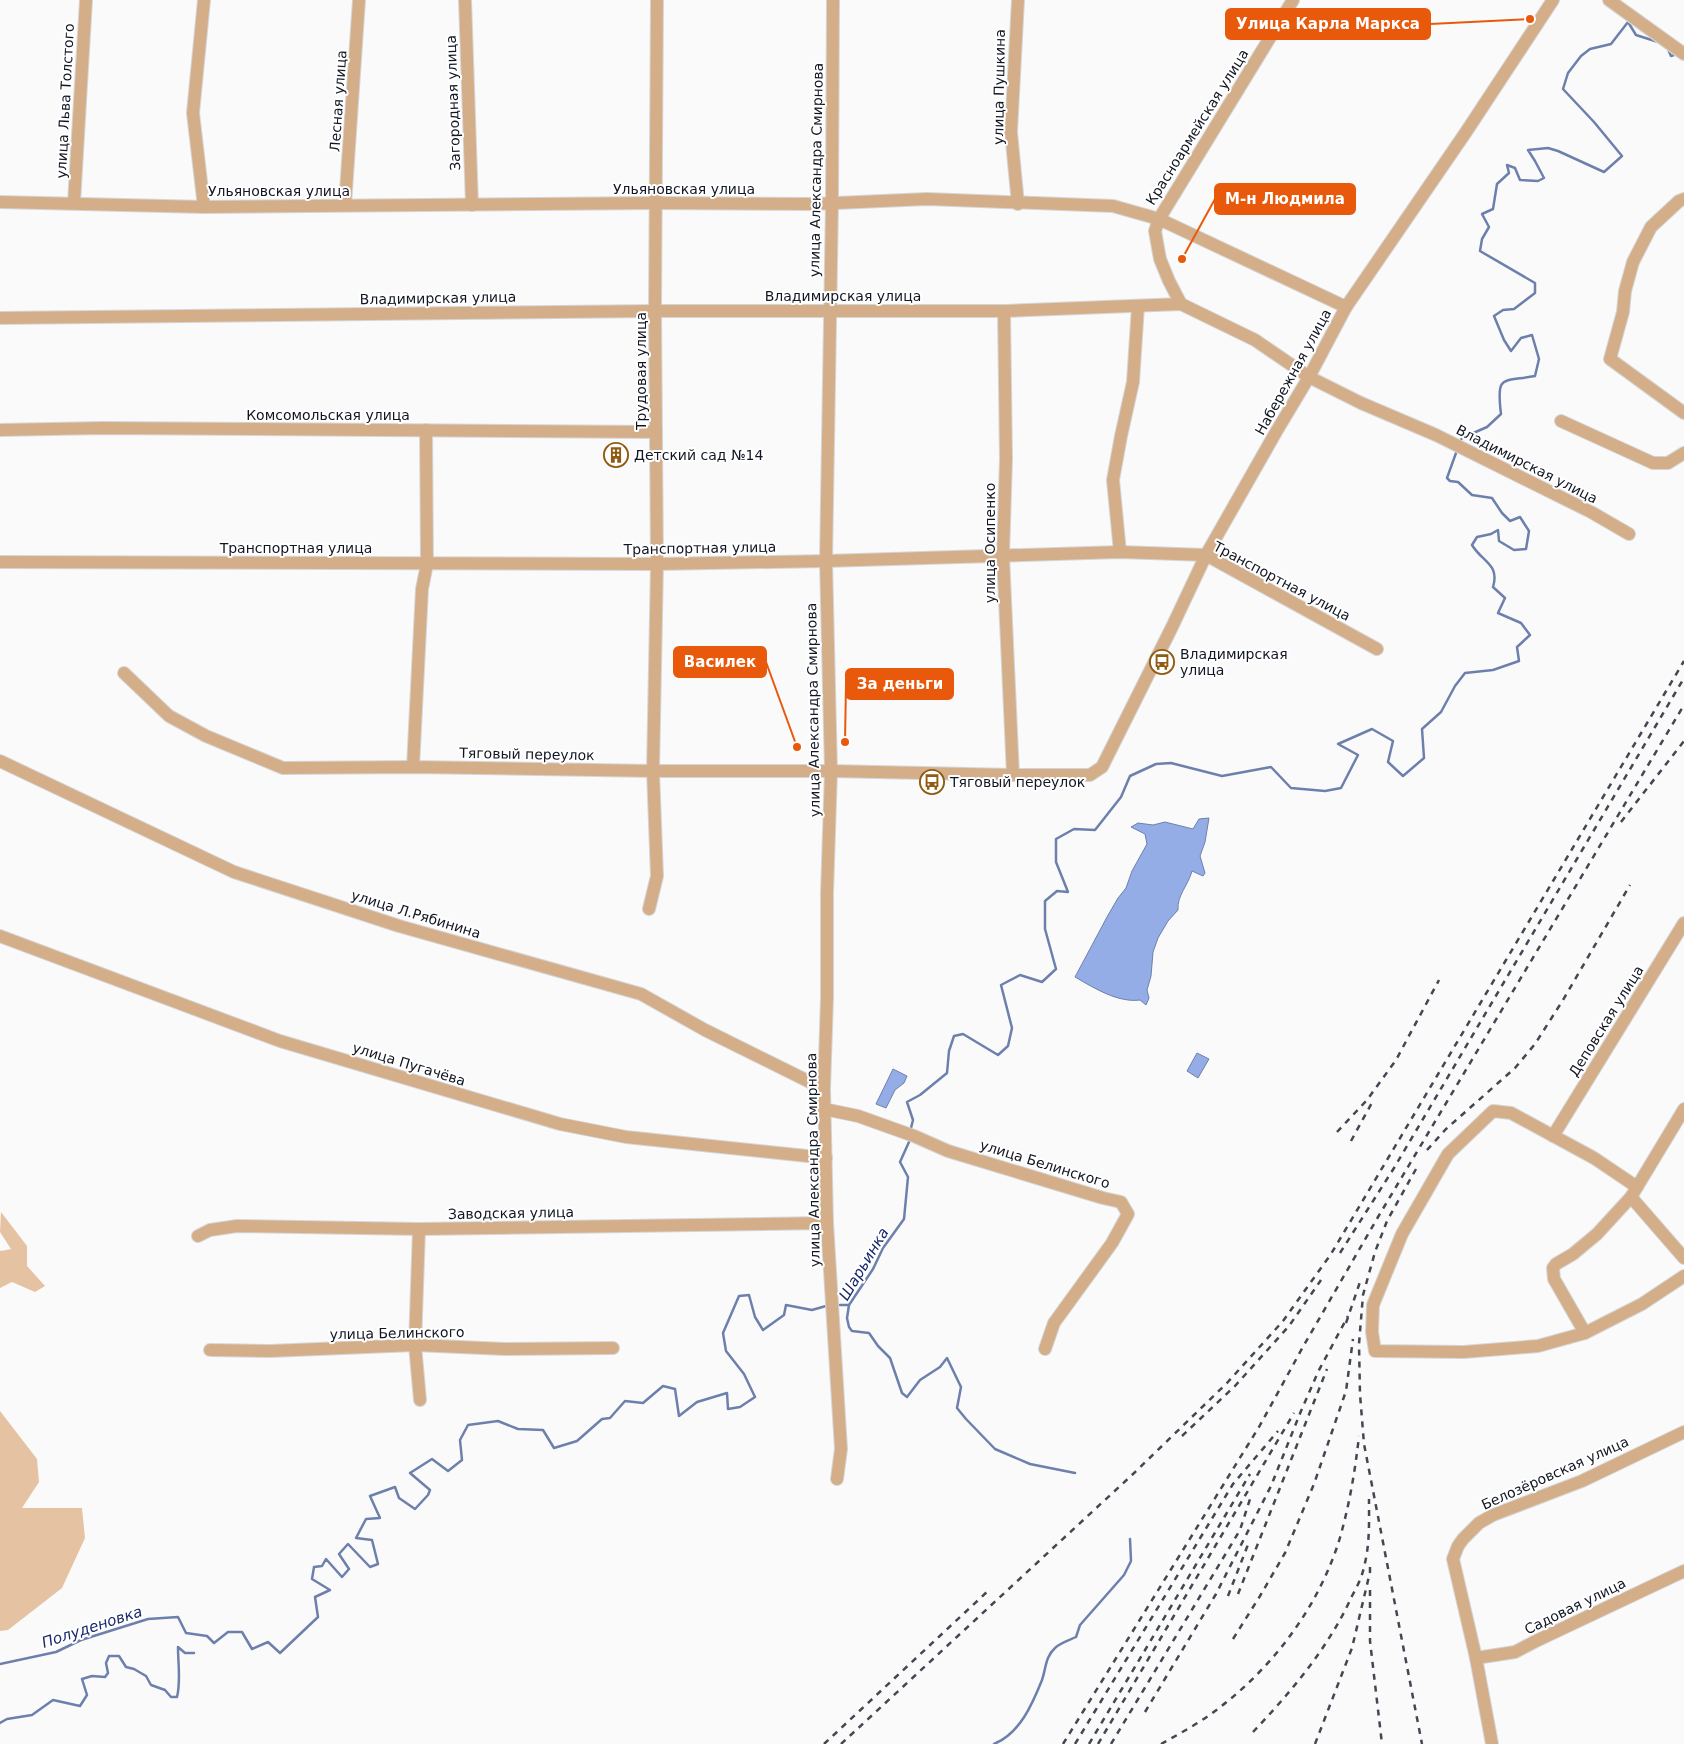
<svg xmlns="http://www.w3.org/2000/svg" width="1684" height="1744" font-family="'DejaVu Sans',sans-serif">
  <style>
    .green { fill: #e4c2a2 }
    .water { fill: #95ade7; stroke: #6d80ac }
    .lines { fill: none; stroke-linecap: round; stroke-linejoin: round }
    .stream { stroke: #6d80ac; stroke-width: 2.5 }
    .minor-casing { stroke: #d5d6d7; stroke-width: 14 }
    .minor { stroke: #d4ae89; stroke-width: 12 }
    .rail { stroke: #434751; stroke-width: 2.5; stroke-dasharray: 6 6; stroke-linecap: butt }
    .labels { text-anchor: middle; stroke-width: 4; stroke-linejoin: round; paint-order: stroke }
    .street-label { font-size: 14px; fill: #111622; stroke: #fff }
    .poi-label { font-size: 14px; fill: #111622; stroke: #fff; text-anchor: start }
    .water-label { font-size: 15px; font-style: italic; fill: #17286b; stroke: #fff }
    .leader { fill: none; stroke: #e8590c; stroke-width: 2 }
    .callout-dot { fill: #e8590c; stroke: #fff; stroke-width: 2 }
    .callout { fill: #e8590c; stroke: #e8590c; stroke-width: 2 }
    .callout-label { font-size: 15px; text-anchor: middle; font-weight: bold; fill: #fff }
  </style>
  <rect width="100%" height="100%" fill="#fafafa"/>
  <!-- green -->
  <g class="green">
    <polygon points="1,1212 27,1246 27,1266 45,1286 35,1292 12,1282 0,1288 0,1250 1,1251 11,1249 0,1232"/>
    <polygon points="0,1411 37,1459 39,1482 22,1508 82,1508 85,1538 62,1588 8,1630 0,1631"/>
  </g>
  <!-- water -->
  <g class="water">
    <path d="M1209,818L1205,842L1200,856L1205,873L1203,876L1192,871C1188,886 1177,895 1178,910L1168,921L1158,938L1153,952L1151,976L1147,990L1149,998L1146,1005L1140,1000C1118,1003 1094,988 1075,977L1107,917L1118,898L1126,888L1132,871L1147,844L1145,834L1131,827L1138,823L1153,825L1165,822L1193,829L1199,819Z"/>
    <polygon points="1197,1053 1209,1059 1198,1078 1187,1071"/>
    <polygon points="893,1069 907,1076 904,1083 895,1090 886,1108 876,1104"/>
  </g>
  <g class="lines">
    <!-- stream -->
    <g class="stream">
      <polyline points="1668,49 1671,56 1674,55"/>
      <path d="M1461,440L1462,438L1487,427L1501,414C1496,374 1502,382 1535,376L1539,359L1532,335L1521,338L1511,351L1504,340L1494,316L1503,310L1514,309L1535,293V283L1480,251L1482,239L1489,227L1482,214L1493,209L1497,184L1509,173L1507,165L1515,168L1520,180L1538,181L1544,178L1535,161L1528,150L1548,148L1558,151L1604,172L1622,156L1594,122L1563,89L1568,73L1581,56L1590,49L1611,44L1628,22L1636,35L1658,42"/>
      <path d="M911,1128L913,1120L907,1102L920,1095L947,1073L949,1051L954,1036L963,1034L998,1055L1008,1046L1012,1028L1001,985L1020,975L1042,982L1056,969L1045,929V901L1057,891L1068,892L1056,862V839L1074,829L1095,830L1121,797L1130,776L1156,764L1171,763L1222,776L1271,767L1291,788L1325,791L1341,788L1358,755L1338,744L1372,729L1393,741L1388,762L1403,776L1424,758L1422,729L1441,712L1455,686L1465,673L1493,670L1519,661L1517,647L1530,635L1521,623L1498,613L1505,598L1493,587C1500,564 1482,562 1472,545L1477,537L1491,534L1498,530L1499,541L1514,550L1526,549L1529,531L1520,517L1510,521L1502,513L1492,498L1472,495L1458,482L1450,481L1447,478L1456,453"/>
      <polyline points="909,1142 900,1162 908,1177 904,1219 883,1248 873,1269 849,1305 847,1318 849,1327 852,1331 869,1333 878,1346 890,1358 902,1393 907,1397 920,1380 940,1367 947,1358 961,1387 957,1408 966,1419 995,1449 1030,1464 1075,1473"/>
      <polyline points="840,1305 849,1305"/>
      <polyline points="0,1664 56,1652 81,1640 148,1619 178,1617 186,1633 207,1636 214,1643 228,1632 242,1632 252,1649 268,1642 280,1653 318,1617 315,1597 330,1590 312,1579 314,1567 322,1566 326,1559 342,1577 349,1569 339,1554 348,1544 370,1567 378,1564 372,1540 356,1538 366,1519 380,1518 370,1496 395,1487 399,1498 415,1509 428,1495 430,1490 410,1473 432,1459 448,1471 462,1460 460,1440 468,1425 498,1421 518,1429 543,1430 554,1448 577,1441 602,1419 610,1418 625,1401 643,1403 663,1386 675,1389 679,1416 697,1402 727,1393 728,1409 740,1407 755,1397 744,1374 726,1351 723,1333 739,1296 749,1295 755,1317 763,1330 784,1315 786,1305 812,1310 826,1306"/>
      <path d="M0,1723L7,1719L32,1715L53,1700L80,1706L87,1695L82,1679L92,1676L105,1677L108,1673L106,1663L109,1656H119L126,1667L134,1669L146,1676L151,1685L165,1690L171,1697H177C181,1681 178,1664 178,1647L185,1653H194"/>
      <path d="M994,1744C1020,1733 1032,1705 1042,1680C1046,1669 1045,1657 1055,1648C1060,1643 1070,1640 1076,1637L1080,1625L1124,1575L1131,1561L1130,1539"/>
    </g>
    <defs>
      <g id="minor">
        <polyline points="465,0 472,205"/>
        <polyline points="833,0 832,203 826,561 831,771 827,893 827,998 824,1089 827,1223 841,1449 837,1479"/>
        <polyline points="1609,0 1684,54"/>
        <polyline points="1684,199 1679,201 1651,227 1633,262 1625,291 1623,312 1610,359 1684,413"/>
        <polyline points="0,202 204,207 656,203 814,204 927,199 1113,206 1159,219 1346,307"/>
        <polyline points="74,203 86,0"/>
        <polyline points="1018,204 1011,132 1018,0"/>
        <polyline points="345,205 359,0"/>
        <polyline points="204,207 193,113 204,0"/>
        <polyline points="1181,304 1169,281 1160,259 1155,231 1159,219 1293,0"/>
        <polyline points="1004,311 1006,459 1003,556 1013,775"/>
        <polyline points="0,318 655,311 1004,311 1181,304 1255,340 1309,377 1361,403 1436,435 1591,512 1629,534"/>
        <polyline points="1561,421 1653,463 1668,463 1684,453"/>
        <polyline points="0,430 102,428 656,432"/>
        <polyline points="1120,552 1113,480 1121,436 1133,382 1138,306"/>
        <polyline points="0,562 657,564 826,561 1120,552 1206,555 1377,649"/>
        <polyline points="124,673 169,716 206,736 283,768 413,767 653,771 831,771 1013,775 1090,775 1102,767 1172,627 1206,555 1276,432 1309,377 1346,307 1466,132 1553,0"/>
        <polyline points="0,761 234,872 399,926 641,994 705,1030 824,1089"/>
        <polyline points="413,767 422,589 427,564 426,430"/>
        <polyline points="649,909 657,876 653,771 657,564 655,311 657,0"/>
        <polyline points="0,936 280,1041 560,1124 626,1137 826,1158"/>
        <polyline points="824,1109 858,1116 914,1136 948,1151 1103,1198 1121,1202 1128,1214 1112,1243 1054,1323 1045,1349"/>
        <polyline points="1553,1136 1684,923"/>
        <polyline points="1637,1187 1594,1158 1511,1113 1493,1111 1448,1154 1402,1234 1373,1305 1372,1332 1375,1351 1464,1352 1538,1346 1585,1333 1642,1304 1684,1276"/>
        <polyline points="1631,1197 1684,1258"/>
        <polyline points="419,1229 415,1345 420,1400"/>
        <polyline points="198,1236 210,1230 237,1226 419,1229 827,1223"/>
        <polyline points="1585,1333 1554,1279 1553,1268 1556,1264 1573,1254 1597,1234 1631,1197 1684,1109"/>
        <polyline points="210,1350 270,1351 415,1345 505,1349 613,1348"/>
        <polyline points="1476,1658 1515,1652 1536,1641 1684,1571"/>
        <polyline points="1492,1744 1476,1658 1453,1559 1458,1546 1463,1539 1479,1523 1493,1515 1582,1481 1684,1432"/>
      </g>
    </defs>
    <!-- minor casing -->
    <use href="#minor" class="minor-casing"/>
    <!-- minor -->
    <use href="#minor" class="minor"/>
    <!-- rail -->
    <g class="rail">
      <polyline points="1621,822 1684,741"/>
      <polyline points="1337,1132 1367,1100 1396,1060 1439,980"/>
      <polyline points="1351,1141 1374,1099"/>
      <polyline points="1427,1150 1446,1129 1515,1068 1535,1044 1563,1000 1630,885"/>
      <polyline points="1416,1169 1387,1221 1375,1252 1363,1295 1359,1344 1360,1394 1364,1444 1422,1744"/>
      <polyline points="1340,1253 1394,1168 1684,678"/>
      <polyline points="1346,1323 1360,1282"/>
      <polyline points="1182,1436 1235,1386 1289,1326 1321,1280"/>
      <polyline points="1370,1590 1370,1641 1382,1744"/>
      <polyline points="1238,1594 1327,1369"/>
      <polyline points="1228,1596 1249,1542"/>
      <polyline points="1233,1639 1260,1596 1285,1553 1314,1484 1346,1391 1353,1339"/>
      <polyline points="1145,1712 1216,1594 1271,1486 1301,1411 1318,1372 1348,1316"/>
      <path d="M1253,1732C1291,1692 1329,1647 1352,1596C1357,1587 1362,1577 1364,1567C1370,1544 1369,1522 1369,1499"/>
      <polyline points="824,1744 989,1590"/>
      <polyline points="841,1744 1132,1475 1227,1383 1283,1321 1331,1254 1684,661"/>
      <polyline points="1063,1744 1259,1427 1304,1345 1378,1217 1684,705"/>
      <polyline points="1075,1744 1233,1484 1278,1431"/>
      <polyline points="1089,1744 1250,1474"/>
      <polyline points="1098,1744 1294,1413"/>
      <polyline points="1111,1744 1240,1530 1251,1496"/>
      <path d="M1161,1744C1181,1733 1201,1722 1219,1708C1274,1666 1318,1607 1339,1541C1349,1507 1355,1472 1359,1436"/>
      <polyline points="1315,1744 1352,1648 1370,1572 1370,1563"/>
    </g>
  </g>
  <!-- icons -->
  <defs>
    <symbol id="building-ring" viewBox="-11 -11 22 22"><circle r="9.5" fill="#fff" stroke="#915a12" stroke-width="1.5"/><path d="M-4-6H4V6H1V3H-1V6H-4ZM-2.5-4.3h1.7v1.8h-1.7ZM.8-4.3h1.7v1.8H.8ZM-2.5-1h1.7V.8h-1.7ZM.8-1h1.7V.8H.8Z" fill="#915a12"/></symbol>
    <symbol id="bus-ring" viewBox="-11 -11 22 22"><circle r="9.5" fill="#fff" stroke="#915a12" stroke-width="1.5"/><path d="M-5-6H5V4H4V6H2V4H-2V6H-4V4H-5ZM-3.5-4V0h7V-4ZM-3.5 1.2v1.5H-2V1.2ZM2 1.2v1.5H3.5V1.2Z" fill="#915a12"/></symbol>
  </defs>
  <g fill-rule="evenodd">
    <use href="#building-ring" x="602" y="441" width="28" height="28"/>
    <use href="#bus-ring" x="1148" y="648" width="28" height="28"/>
    <use href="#bus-ring" x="918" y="768" width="28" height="28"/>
  </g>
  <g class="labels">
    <!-- street labels -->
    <g class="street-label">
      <text transform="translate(999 87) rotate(-89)" y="5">улица Пушкина</text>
      <text transform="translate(65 101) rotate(-87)" y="5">улица Льва Толстого</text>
      <text transform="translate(338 101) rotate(-86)" y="5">Лесная улица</text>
      <text transform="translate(453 103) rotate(-92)" y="5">Загородная улица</text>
      <text transform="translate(1197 127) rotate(-58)" y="5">Красноармейская улица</text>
      <text transform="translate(816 170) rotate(-89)" y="5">улица Александра Смирнова</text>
      <text x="684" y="194">Ульяновская улица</text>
      <text x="279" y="196">Ульяновская улица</text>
      <text x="843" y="301">Владимирская улица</text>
      <text transform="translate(438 298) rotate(-1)" y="5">Владимирская улица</text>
      <text transform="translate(641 371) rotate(-90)" y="5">Трудовая улица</text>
      <text transform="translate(1293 372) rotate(-61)" y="5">Набережная улица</text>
      <text x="328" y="420">Комсомольская улица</text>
      <text transform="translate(1527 464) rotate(27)" y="5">Владимирская улица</text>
      <text transform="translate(990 543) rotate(-90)" y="5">улица Осипенко</text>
      <text x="296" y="553">Транспортная улица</text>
      <text transform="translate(700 548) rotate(-1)" y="5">Транспортная улица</text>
      <text transform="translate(1282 581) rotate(28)" y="5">Транспортная улица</text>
      <text transform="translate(813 710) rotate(-91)" y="5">улица Александра Смирнова</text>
      <text transform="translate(527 754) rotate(1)" y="5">Тяговый переулок</text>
      <text transform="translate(416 914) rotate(17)" y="5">улица Л.Рябинина</text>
      <text transform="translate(1606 1021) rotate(-58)" y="5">Деповская улица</text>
      <text transform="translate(409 1064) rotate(17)" y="5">улица Пугачёва</text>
      <text transform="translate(813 1160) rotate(-91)" y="5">улица Александра Смирнова</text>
      <text transform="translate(1045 1164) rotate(17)" y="5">улица Белинского</text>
      <text transform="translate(511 1213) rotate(-1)" y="5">Заводская улица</text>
      <text transform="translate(397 1333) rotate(-1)" y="5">улица Белинского</text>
      <text transform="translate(1555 1473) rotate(-24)" y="5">Белозёровская улица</text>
      <text transform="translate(1575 1606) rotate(-26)" y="5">Садовая улица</text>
    </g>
    <!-- poi labels -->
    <g class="poi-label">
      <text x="634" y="460">Детский сад №14</text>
      <text x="1180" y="659">Владимирская<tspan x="1180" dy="16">улица</tspan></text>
      <text x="950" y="787">Тяговый переулок</text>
    </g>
    <!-- water labels -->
    <g class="water-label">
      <text transform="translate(864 1264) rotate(-59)" y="5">Шарьинка</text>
      <text transform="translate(92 1627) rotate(-18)" y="5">Полуденовка</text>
    </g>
  </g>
  <!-- callouts -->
  <path class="leader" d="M1530 19L1430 24M1182 259L1215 199M797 747L766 662M845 742L846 684"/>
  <g class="callout-dot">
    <circle cx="1530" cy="19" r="5"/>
    <circle cx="1182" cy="259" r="5"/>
    <circle cx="797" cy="747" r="5"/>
    <circle cx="845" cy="742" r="5"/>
  </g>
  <g class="callout">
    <rect x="1226" y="9" width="204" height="30" rx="5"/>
    <rect x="1215" y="184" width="140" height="30" rx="5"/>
    <rect x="674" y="647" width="92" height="30" rx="5"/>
    <rect x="846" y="669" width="107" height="30" rx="5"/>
  </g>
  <g class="callout-label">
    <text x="1328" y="29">Улица Карла Маркса</text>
    <text x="1285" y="204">М-н Людмила</text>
    <text x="720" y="667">Василек</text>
    <text x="900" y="689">За деньги</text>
  </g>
</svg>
